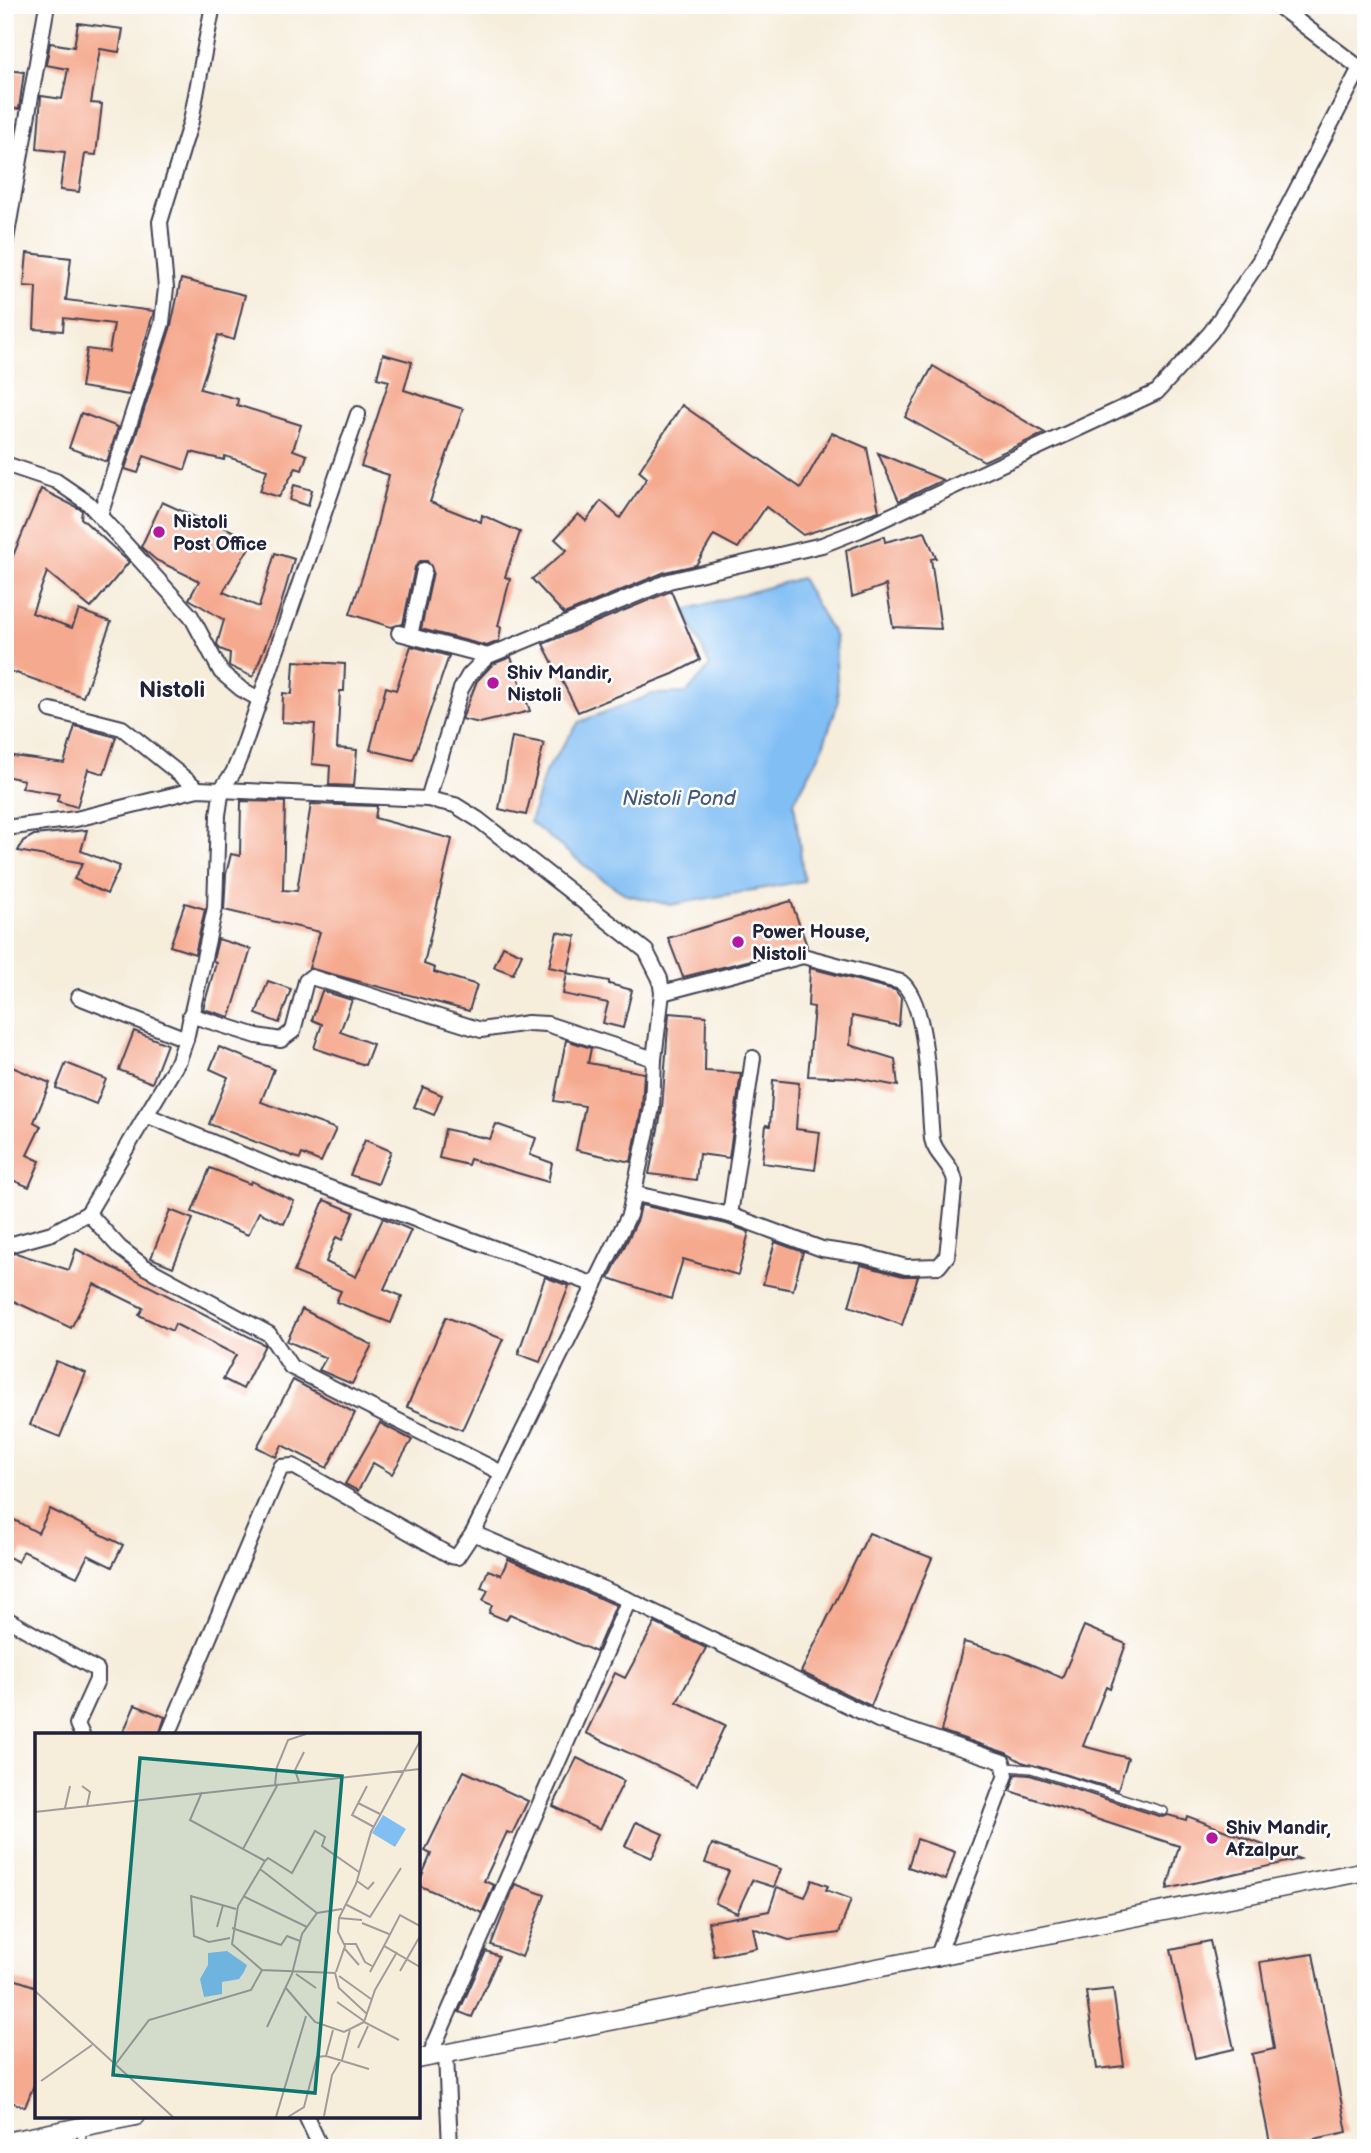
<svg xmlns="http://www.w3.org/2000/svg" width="1371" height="2153" font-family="'Balsamiq Sans',sans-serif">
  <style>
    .water { fill: #81bef4; stroke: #527098; stroke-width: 2 }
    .building { fill: #f5a98e }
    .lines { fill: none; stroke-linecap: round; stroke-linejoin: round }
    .service-casing { stroke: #424053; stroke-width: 10 }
    .minor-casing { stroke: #424053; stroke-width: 18 }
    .tertiary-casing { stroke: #424053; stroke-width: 21 }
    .service { stroke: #fff; stroke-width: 7 }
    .minor { stroke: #fff; stroke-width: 14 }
    .tertiary { stroke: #fff; stroke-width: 18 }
    .poi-dot { fill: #b5179e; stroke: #fff; stroke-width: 2.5 }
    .labels { text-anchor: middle; stroke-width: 5; stroke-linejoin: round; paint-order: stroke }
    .poi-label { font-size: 19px; font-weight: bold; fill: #22223b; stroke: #fff; text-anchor: start }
    .water-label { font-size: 21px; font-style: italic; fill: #43597c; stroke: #fff }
    .quarter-label { font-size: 23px; font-weight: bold; fill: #22223b; stroke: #fff }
    .inset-road { fill: none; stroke: #a19c9b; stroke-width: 2 }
    .view { fill: #0f766e; fill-opacity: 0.15; stroke: #0f766e; stroke-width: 3.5 }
    .inset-edge { fill: none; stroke: #22223b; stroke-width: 3.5 }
  </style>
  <rect width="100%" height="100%" fill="#fff"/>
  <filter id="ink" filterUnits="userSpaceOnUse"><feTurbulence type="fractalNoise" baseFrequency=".0143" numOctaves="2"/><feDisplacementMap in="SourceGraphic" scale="14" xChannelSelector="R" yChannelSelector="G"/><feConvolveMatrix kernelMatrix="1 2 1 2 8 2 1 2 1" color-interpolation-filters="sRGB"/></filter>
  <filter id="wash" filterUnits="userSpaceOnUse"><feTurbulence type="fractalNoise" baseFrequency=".00686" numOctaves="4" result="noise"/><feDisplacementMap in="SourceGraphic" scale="28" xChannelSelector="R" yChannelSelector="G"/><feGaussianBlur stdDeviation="1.57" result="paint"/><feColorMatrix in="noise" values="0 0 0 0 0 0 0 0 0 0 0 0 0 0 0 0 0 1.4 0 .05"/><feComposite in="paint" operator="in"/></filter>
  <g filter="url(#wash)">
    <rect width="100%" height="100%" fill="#f6eddb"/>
    <!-- water -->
    <polygon class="water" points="801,578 835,637 838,703 821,752 794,802 804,881 671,905 627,895 599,877 530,822 545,772 579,722 653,694 687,693 710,666 685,610"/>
    <g id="blocks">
      <!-- building -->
      <g class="building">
        <polygon points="78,23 123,29 119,52 100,49 91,103 102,104 96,155 85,154 79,192 60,190 65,152 37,149 41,96 62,99 68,69 46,65 50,43 74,47"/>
        <polygon points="5,70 24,72 19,109 5,108"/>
        <polygon points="27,253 71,258 66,300 154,311 129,395 81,387 87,349 109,352 114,324 64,318 63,331 34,329 36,287 24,286"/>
        <polygon points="181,279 245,295 234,340 218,335 200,389 238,399 237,405 301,425 293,450 307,455 302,470 296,468 279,497 260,491 267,470 225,456 224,460 191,452 185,470 144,456 138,473 125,469 171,326"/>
        <polygon points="383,354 412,362 404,390 463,409 430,502 481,522 482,515 520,532 505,577 510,579 498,626 501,627 499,641 487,646 421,629 433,572 427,561 420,561 415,567 403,624 391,627 350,614 370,553 389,475 361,466 389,381 377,378"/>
        <polygon points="933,366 1045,433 984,461 905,417"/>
        <polygon points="682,405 801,488 832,433 867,448 879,511 803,535 766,507 738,548 714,535 696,565 665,572 564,614 532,579 567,550 555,539 578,514 586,521 601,501 620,518 647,478 639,471"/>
        <polygon points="81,413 118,427 107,462 69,448"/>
        <polygon points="878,453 943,480 899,501"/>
        <polygon points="294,485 312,490 308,506 290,500"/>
        <polygon points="41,489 82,510 81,518 129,562 91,608 47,572 32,613 72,628 79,610 111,622 83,697 5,669 5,556 12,558"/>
        <polygon points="162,502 204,521 205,518 253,541 223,592 259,607 275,553 294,559 279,611 253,677 229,666 230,653 220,649 217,644 224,620 189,599 199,581 156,560 141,547"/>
        <polygon points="925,532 936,558 931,559 941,629 893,627 886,585 852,597 846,550 884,536 885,542"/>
        <polygon points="671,591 700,660 673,674 578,712 543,644"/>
        <polygon points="411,646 449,656 413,760 370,750 386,687 396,690"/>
        <polygon points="511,657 530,711 480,723 462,719 477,681 493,664"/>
        <polygon points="294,661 345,664 344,691 340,691 337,748 357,750 354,786 329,785 330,766 312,764 315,724 282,722 283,693 292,694"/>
        <polygon points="75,726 116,737 104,774 88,769 77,807 57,801 59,794 22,788 24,780 5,776 5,755 64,763"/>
        <polygon points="512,737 544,743 526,815 499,809"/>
        <polygon points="241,801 285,802 283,890 297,891 311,804 377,806 375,818 452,839 424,964 435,968 434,972 477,985 469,1011 309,968 320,932 224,910 226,874 231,854 240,856"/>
        <polygon points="87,830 81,851 120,866 107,894 74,879 83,863 18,851 23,841 34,835"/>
        <polygon points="791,901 807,946 683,977 668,938"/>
        <polygon points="185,903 205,909 195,954 170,946"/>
        <polygon points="557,932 576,936 568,971 549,967"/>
        <polygon points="218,939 251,949 230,1017 203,1009 216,963 213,960"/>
        <polygon points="503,946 522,954 513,974 494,967"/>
        <polygon points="810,968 895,990 901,998 899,1026 852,1016 850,1045 895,1059 898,1086 855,1078 808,1076 814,1007 808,1006"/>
        <polygon points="567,973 609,981 609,984 632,990 623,1028 603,1023 608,1003 563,994"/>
        <polygon points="268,981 291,989 279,1023 256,1014"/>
        <polygon points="322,991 352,1000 340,1032 373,1044 365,1065 314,1048 322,1024 312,1020"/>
        <polygon points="669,1013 706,1016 705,1071 741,1073 729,1158 699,1154 696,1180 649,1174 662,1109"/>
        <polygon points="134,1031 167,1044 152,1083 119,1070"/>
        <polygon points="566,1040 591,1048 588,1063 644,1073 642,1107 631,1162 576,1150 585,1106 554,1101"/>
        <polygon points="219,1047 274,1069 261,1102 336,1129 321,1162 302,1154 300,1159 209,1124 228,1077 210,1069"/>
        <polygon points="66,1063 106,1079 96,1104 56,1088"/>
        <polygon points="5,1064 50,1083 34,1122 41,1126 27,1155 40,1161 29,1187 5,1177 5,1160 12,1144 5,1141"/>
        <polygon points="773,1080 799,1083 796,1129 820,1132 815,1170 762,1163 766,1125 770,1126"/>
        <polygon points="423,1087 442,1095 434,1115 414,1107"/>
        <polygon points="496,1124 536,1138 530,1155 552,1163 548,1182 470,1159 468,1165 439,1158 445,1129 490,1139"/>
        <polygon points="365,1140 391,1151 378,1184 350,1175"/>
        <polygon points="210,1168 250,1184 251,1181 294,1201 284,1224 259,1212 248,1235 192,1212"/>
        <polygon points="324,1200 354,1212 342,1240 336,1237 326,1262 356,1277 383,1218 411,1230 384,1289 402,1296 391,1323 336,1302 341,1291 294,1272"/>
        <polygon points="641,1205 727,1224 749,1232 738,1275 683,1259 671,1299 609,1278 638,1219"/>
        <polygon points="170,1210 193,1219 173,1267 151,1258"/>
        <polygon points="775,1242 803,1252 793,1290 763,1284"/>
        <polygon points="76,1249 265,1345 243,1389 223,1379 236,1355 175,1324 172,1331 139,1315 143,1308 94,1284 71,1328 5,1297 5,1273 11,1254 16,1253 69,1270"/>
        <polygon points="861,1265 903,1276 918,1276 902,1325 849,1306"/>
        <polygon points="545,1277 569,1286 540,1362 518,1354"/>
        <polygon points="302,1309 372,1345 352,1384 319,1370 326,1358 287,1341"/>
        <polygon points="446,1317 503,1339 462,1430 407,1407"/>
        <polygon points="56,1361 86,1373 60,1437 30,1425"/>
        <polygon points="293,1380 355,1413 327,1468 282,1445 276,1457 257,1447"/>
        <polygon points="380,1423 412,1440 392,1474 373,1463 358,1491 345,1484"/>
        <polygon points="50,1509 123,1545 112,1567 88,1555 77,1577 23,1551 18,1562 5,1555 5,1515 38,1533"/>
        <polygon points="869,1533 932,1558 871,1706 801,1672"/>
        <polygon points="508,1559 616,1605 596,1652 510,1614 506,1620 489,1613 492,1605 483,1601 488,1590 481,1588 488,1570 501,1575"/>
        <polygon points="655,1623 706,1648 677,1702 725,1725 697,1785 586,1733 615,1673 625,1678"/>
        <polygon points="1084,1626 1126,1644 1110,1689 1106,1687 1083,1746 1128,1758 1118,1790 1022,1762 1006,1753 941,1731 964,1642 1010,1655 1062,1678"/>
        <polygon points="135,1705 165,1717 159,1735 122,1735"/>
        <polygon points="577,1758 624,1781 600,1829 553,1806"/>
        <polygon points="464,1771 528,1801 512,1834 507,1832 484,1881 494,1885 482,1913 418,1885 431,1854 425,1851"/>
        <polygon points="1016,1774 1030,1775 1162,1817 1168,1815 1186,1820 1187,1816 1300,1859 1167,1889 1179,1846 1010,1791"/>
        <polygon points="636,1822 663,1834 652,1858 625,1846"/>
        <polygon points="917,1839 955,1852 946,1880 908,1867"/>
        <polygon points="712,1844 781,1869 774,1887 752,1880 737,1913 715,1903 729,1871 705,1863"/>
        <polygon points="812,1880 828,1886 826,1890 851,1899 839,1933 789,1940 753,1928 757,1948 714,1956 708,1922 769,1911 777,1887 805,1897"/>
        <polygon points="515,1884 545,1895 522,1957 491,1945"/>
        <polygon points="1210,1941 1234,2049 1195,2058 1171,1949"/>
        <polygon points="486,1951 499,1956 472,2017 459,2012"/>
        <polygon points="1313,1954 1347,2132 1271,2148 1252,2054 1274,2049 1260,1962"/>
        <polygon points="5,1976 37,1987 37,2077 25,2107 5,2100"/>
        <polygon points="1113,1989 1124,2066 1097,2069 1086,1992"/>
      </g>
    </g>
  </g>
  <g filter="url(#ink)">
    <use href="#blocks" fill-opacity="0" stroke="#424053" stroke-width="2"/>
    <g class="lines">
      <defs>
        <g id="service">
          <polyline points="1006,1767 1031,1769 1164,1811"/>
          <polyline points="80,2148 83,2128"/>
        </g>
        <g id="minor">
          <polyline points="1277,5 1365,72"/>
          <polyline points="5,245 47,5"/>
          <polyline points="5,464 56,481 88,503 191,616 221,672 241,689 259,699"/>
          <polyline points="100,515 162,323 166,288 160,222 191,121 213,5"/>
          <polyline points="399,633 488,656"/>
          <polyline points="410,636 424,570"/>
          <polyline points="51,710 122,728 198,789"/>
          <polyline points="428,799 461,689 469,675 488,656 669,581 822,545 860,530 1157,392 1211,332 1260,260 1360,68"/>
          <polyline points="5,828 76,819 198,789 428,799 455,805 479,820 646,951 660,979 662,993 654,1059 652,1108 629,1215 473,1533 629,1600 878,1720 1003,1762 1006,1775 937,1958"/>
          <polyline points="79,997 186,1039"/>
          <polyline points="190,1015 257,1036 281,1040 293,1031 306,981 311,977 481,1030 528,1023 547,1024 654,1059"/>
          <polyline points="146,1115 275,1168 595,1285"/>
          <path d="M636,1194L730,1215L822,1249L862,1255L906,1267L939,1266L947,1256L955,1181C952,1164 935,1155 932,1139C928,1103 930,1005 901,982L803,956L662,993"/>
          <polyline points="88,1213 120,1248 145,1267 269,1334 291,1367 502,1473"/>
          <polyline points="730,1215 753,1058"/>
          <polyline points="5,1246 52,1233 88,1213 179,1060 186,1039 215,908 218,815 222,788 233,773 241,754 358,414"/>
          <polyline points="5,1618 97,1670 97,1680 77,1724 82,1735"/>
          <polyline points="168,1735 281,1467 293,1466 451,1556 457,1557 473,1533"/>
          <polyline points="446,2054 450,2148"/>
          <polyline points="429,2057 629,1600"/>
          <polyline points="306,2116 321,2148"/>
        </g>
        <g id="tertiary">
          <polyline points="418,2059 1366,1871"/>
          <polyline points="5,2142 136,2116"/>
        </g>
      </defs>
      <!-- service casing -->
      <use href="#service" class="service-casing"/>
      <!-- minor casing -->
      <use href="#minor" class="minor-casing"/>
      <!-- tertiary casing -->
      <use href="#tertiary" class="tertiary-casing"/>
      <!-- service -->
      <use href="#service" class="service"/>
      <!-- minor -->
      <use href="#minor" class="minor"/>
      <!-- tertiary -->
      <use href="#tertiary" class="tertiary"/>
    </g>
  </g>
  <!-- markers -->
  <g class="poi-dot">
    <circle cx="159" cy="532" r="7"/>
    <circle cx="493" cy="683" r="7"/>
    <circle cx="738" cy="942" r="7"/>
    <circle cx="1212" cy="1838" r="7"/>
  </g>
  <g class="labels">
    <!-- poi labels -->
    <g class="poi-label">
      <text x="173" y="528">Nistoli<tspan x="173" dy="22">Post Office</tspan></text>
      <text x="507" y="679">Shiv Mandir,<tspan x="507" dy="22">Nistoli</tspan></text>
      <text x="752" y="938">Power House,<tspan x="752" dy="22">Nistoli</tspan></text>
      <text x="1226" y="1834">Shiv Mandir,<tspan x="1226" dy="22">Afzalpur</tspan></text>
    </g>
    <!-- water labels -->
    <g class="water-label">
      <text x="679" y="805">Nistoli Pond</text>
    </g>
    <!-- quarter labels -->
    <g class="quarter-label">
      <text x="172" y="697">Nistoli</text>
    </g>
  </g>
  <!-- overview -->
  <g transform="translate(35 1733)">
    <rect width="385" height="385" fill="#f6eddb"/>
    <path d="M348,82L371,96L360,114L337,100ZM192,218L212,232L209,239L204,246L187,249V261L169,264L165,246L173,232V220Z" fill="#81bef4"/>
    <path class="inset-road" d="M264,49L260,37L269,19M240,52L242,34L253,7L271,1M47,53L55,59L52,73M332,53L317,82L339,94M167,59L155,87L230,128L203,173L197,211L227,237L300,240L304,255L332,281M323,70L345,81M30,75L35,53M0,79L385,36M208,116L243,51M230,128L233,125L257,140L280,98L290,104L287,113L324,139M225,136L282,180M322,148L333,156L339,149M208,163L272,194M310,171L335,184L366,135M304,185L327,187M327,190L354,201M182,194L188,172M197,195L246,212L252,203L265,208M195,205L174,209L159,203L156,163L201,176M309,211H321L330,229L337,233M349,213L365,182L385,193M309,215L324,232M362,219L340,257L329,289L364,307M365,238L385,203M301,239L310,213L303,199L304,185L321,151L336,99L385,8M335,239L349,213L385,234M261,241L281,255M304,243L336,266M250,254L280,289L309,299L329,289M0,258L138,384M302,269L329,288M232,294L257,241L267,201L282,180L307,176M323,315L333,293M291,323L334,336M307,327L315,297M80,332L114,287L216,257L227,237M6,348L57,312M289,383L297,342L306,327M241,384L271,283M253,384L269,374L282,324L291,323L298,297"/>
    <path class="view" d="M105,25L307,43L280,360L78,342Z"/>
    <rect width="385" height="385" class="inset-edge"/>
  </g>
  <!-- margin -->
  <rect width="1371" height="2153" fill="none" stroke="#fff" stroke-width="28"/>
</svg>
